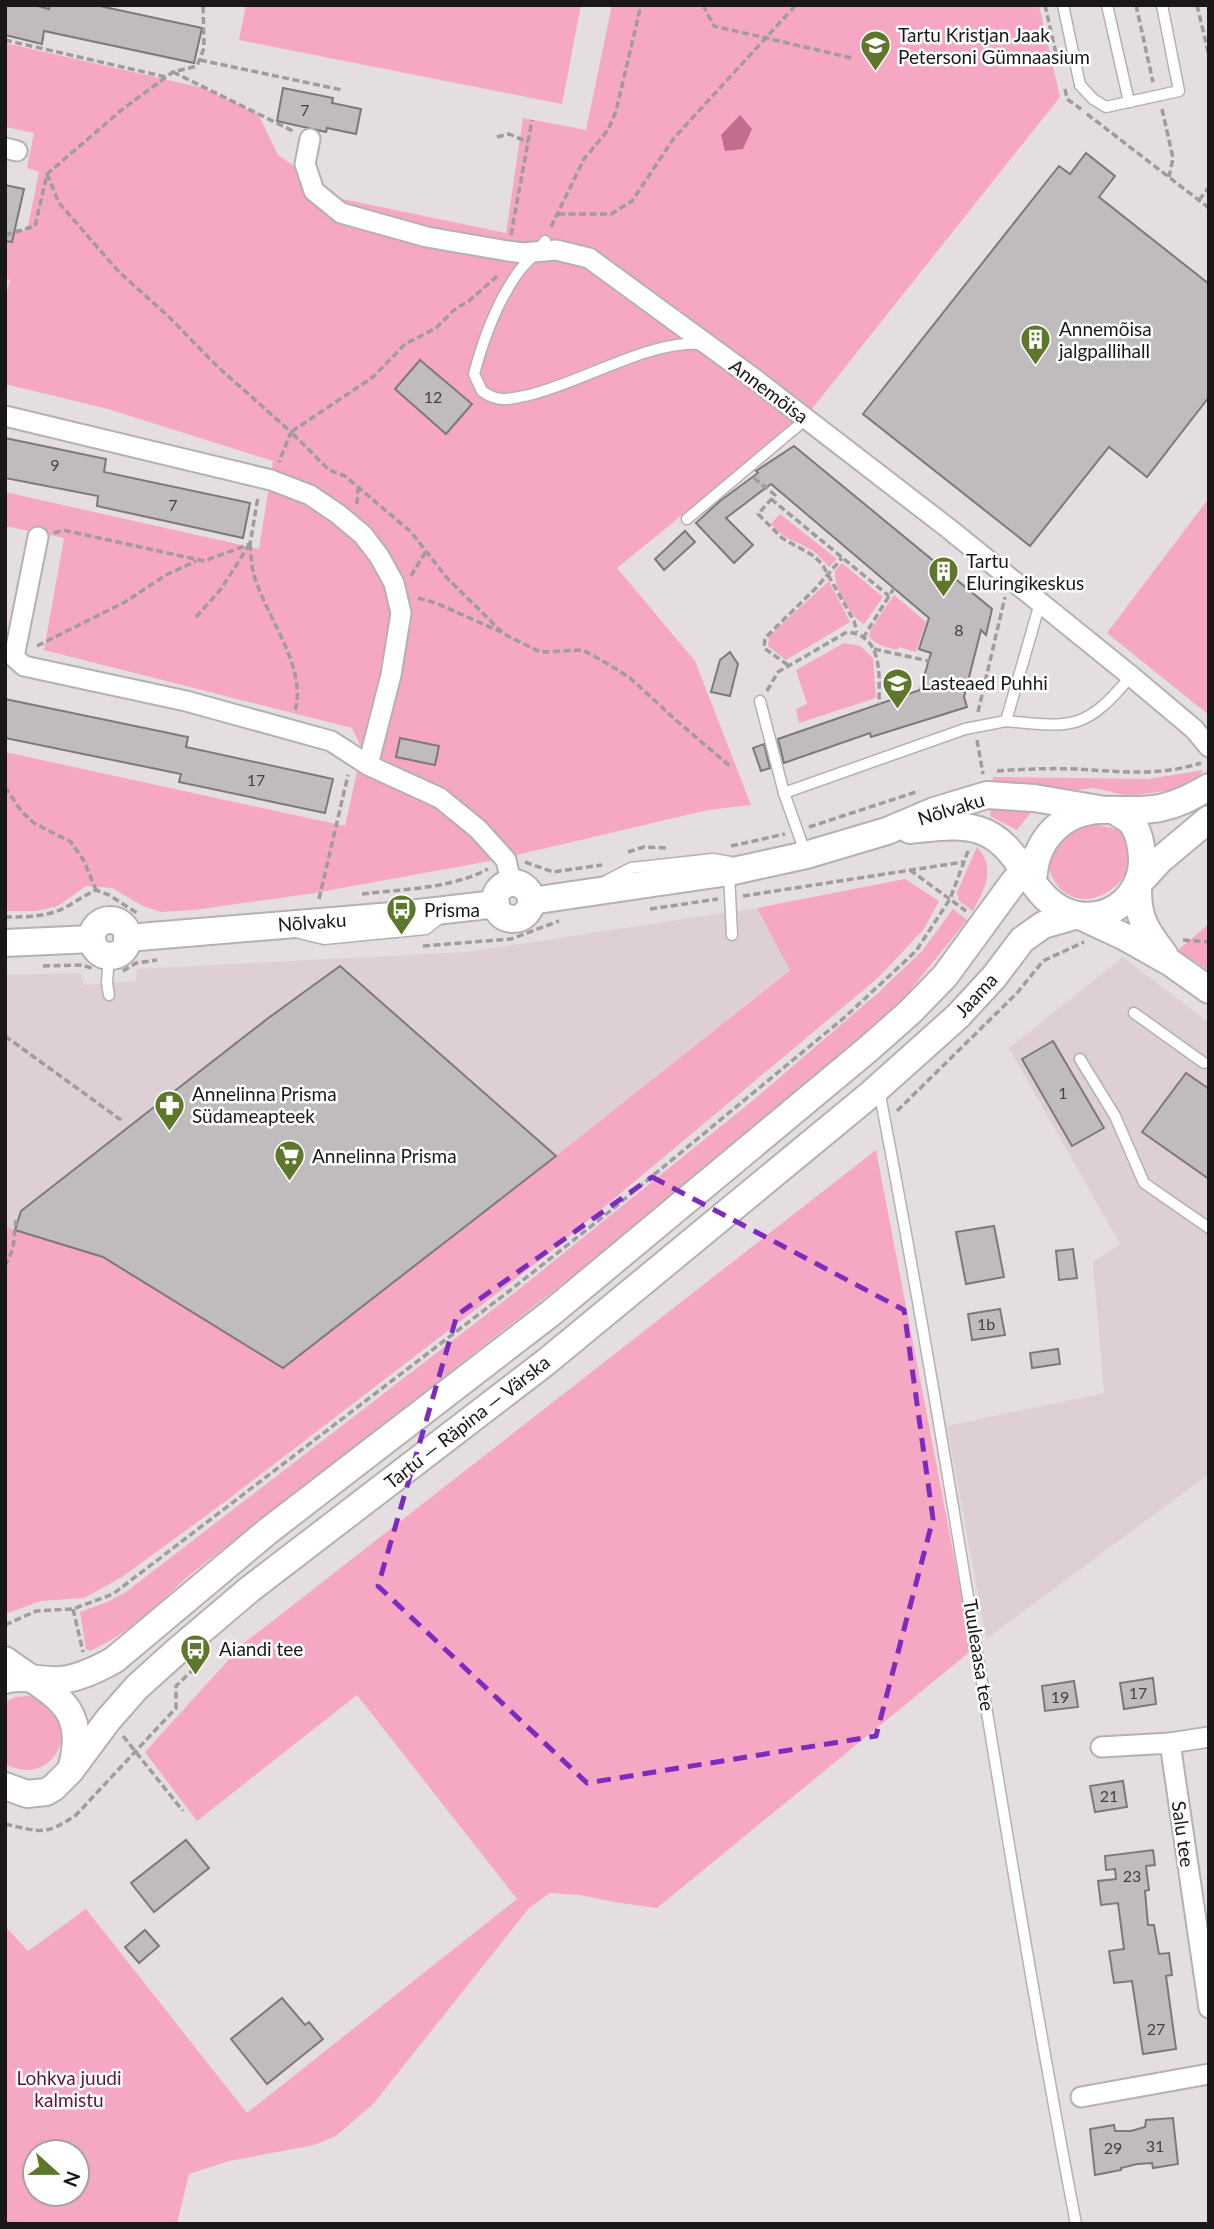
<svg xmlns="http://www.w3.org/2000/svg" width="1214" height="2229" font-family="Lato,sans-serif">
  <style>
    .built { fill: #ddcfd3 }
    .green { fill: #f6a7c3; fill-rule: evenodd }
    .water { fill: #c36d8e }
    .building { fill: #c0bbbd; stroke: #7d787a; stroke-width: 2 }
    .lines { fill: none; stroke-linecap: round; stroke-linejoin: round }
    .lane-casing { stroke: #b5b0b2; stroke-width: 13 }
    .street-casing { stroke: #b5b0b2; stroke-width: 23 }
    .secondary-casing { stroke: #b5b0b2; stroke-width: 30 }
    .path { stroke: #a09b9d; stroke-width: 3.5; stroke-dasharray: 7 3.5; stroke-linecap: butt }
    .lane { stroke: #fff; stroke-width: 10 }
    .street { stroke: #fff; stroke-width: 19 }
    .secondary { stroke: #fff; stroke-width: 26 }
    .marked { fill: none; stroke: #7b2cbf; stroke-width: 5; stroke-dasharray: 14 9; stroke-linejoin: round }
    .labels { text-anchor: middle; stroke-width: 5; stroke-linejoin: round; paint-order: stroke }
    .number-label { font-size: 16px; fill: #434041 }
    .poi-label { font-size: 19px; fill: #191718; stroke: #fff; text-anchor: start }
    .street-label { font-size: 19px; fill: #191718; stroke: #fff }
    .park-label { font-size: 19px; fill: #601237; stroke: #fff }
  </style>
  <rect width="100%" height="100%" fill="#e4dee0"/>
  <!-- built -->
  <g class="built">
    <polygon points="757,908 790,969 556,1156 283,1368 103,1257 5,1227 5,975 80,973 84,985 136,981 137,969 467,952"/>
    <polygon points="1123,957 1209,1023 1209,1474 986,1639 947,1426 1104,1393 1093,1262 1120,1244 1009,1048"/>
  </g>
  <!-- green -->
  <g class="green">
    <polygon points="246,5 581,5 562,104 239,40"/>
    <polygon points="612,5 1039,5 1060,97 811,410 617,568 695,661 751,805 708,810 495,860 315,893 194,910 161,912 143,906 112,888 86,886 58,906 37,911 5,911 5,752 345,826 362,749 352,728 44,650 64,538 5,526 5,492 259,549 273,461 108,409 5,384 5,297 10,280 5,278 5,226 27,231 39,172 27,168 34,133 5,127 5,43 203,88 258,114 278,155 342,199 506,233 523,118 586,130"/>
    <polygon points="1209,498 1209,715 1107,633"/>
    <path d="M780,514L837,559L829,567C824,562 819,555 813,551C798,541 783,540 771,524Z"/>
    <path d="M842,563L883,597L864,624C850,617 833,587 835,571Z"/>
    <polygon points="829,581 850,622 786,660 768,646 769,636"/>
    <path d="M894,595L926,622L916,652L899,647L897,650C887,647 874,645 869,636L871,629Z"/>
    <polygon points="844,643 860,646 873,658 876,698 799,723 796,709 807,704 796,670"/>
    <polygon points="1203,770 1194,782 1179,789 1129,796 1094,788 1060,792 992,785 993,777 1149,779"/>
    <polygon points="992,803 1033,810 1017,830 990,816"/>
    <path d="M1090,823L1120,830L1128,835C1129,843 1133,855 1131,862C1121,895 1077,915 1055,882C1051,876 1047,865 1048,856C1049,850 1055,842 1058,837Z"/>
    <path d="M977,847C997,868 984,890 973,911L959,901L957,892Z"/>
    <polygon points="905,879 939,901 924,929 879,977 548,1254 226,1501 122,1577 84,1598 41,1601 5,1614 5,1227 103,1257 283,1368 556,1156 790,970 757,908"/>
    <path d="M953,909L967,920L907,994L848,1049L629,1232L187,1577C158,1604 127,1635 90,1651L86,1649L80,1612L107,1602L126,1592L518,1290L757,1097L879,992L922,951Z"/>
    <polygon points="1209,924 1209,971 1178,950"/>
    <path d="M876,1150L972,1650L657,1908L614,1902L580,1895L550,1893L529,1908L374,2103L336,2136L314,2145L229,2161L189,2174L177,2224H5V1926L28,1951L86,1909L247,2113L517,1899L357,1695L197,1821L145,1752L243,1644ZM35,2152H77V2194H35Z"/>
    <path d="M28,1696C88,1710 60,1792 5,1764V1702L16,1697Z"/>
  </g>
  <!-- water -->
  <polygon class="water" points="740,115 752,129 743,149 725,151 721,135"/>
  <!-- building -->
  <g class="building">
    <polygon points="5,5 34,5 49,9 50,5 95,5 202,28 194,63 44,31 42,44 5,35"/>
    <polygon points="283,88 333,98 332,103 361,109 356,134 327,128 326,132 277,121"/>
    <polygon points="1086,153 1115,176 1099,197 1209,284 1209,397 1147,477 1109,447 1030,546 863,414 1059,166 1070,174"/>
    <polygon points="5,185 24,189 12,242 5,241"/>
    <polygon points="420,360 472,404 446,434 395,389"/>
    <polygon points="5,438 106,459 104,472 250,503 243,538 97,506 98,496 5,478"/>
    <polygon points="794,446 992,609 986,635 981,630 964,697 967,707 871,737 870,733 784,763 778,739 920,690 931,653 919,649 929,618 771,484 726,518 753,545 734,563 696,523 720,501 758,473 756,471"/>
    <polygon points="685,531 695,542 664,570 655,559"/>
    <polygon points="730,652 738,664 730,696 711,692 720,660"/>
    <polygon points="5,699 188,737 186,747 333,779 325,813 179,782 181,774 5,738"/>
    <polygon points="400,738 439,746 435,765 396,757"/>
    <polygon points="764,744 770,768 761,771 753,748"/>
    <polygon points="340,966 556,1156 283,1368 103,1257 15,1230 21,1211 267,1019"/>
    <polygon points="1053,1041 1104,1128 1072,1146 1022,1059"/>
    <polygon points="1186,1073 1209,1089 1209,1179 1142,1132"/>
    <polygon points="994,1226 1004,1277 966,1284 956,1232"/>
    <polygon points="1073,1249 1077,1278 1059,1280 1056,1251"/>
    <polygon points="1000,1309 1005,1335 972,1340 968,1314"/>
    <polygon points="1058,1349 1060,1364 1032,1368 1030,1353"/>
    <polygon points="1153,1678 1156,1704 1124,1709 1120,1683"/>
    <polygon points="1074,1681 1078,1707 1045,1711 1042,1686"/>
    <polygon points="1123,1781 1127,1807 1095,1812 1090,1786"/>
    <polygon points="186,1840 209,1868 154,1912 131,1883"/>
    <polygon points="1153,1850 1155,1865 1146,1866 1149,1890 1145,1891 1148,1925 1154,1925 1159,1954 1169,1953 1172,1975 1166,1976 1176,2049 1143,2054 1132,1981 1114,1983 1109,1951 1124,1949 1118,1903 1101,1905 1098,1881 1116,1879 1115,1869 1106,1870 1105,1856"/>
    <polygon points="145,1930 159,1946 139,1963 125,1947"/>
    <polygon points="282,1998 305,2025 309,2022 323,2039 267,2084 231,2039"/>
    <polygon points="1173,2118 1178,2164 1153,2168 1152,2163 1137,2164 1121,2168 1121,2170 1095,2175 1090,2129 1114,2125 1115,2131 1131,2131 1145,2127 1146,2120"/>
  </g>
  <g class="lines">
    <defs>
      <g id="lane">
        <polyline points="1063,5 1080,85 1093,99 1106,107 1179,91 1162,5"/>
        <polyline points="1107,5 1129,102"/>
        <path d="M545,241C537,254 525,262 517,274C496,304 483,340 474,374L482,391C486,394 492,397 496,398C506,401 519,397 529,395C581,383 649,340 700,344"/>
        <polyline points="687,519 806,419"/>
        <polyline points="760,701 784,793"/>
        <path d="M1006,721C1073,728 1086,730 1131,676"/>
        <polyline points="806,855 784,793 965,729 1006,721 1040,603"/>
        <polyline points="729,873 732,935"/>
        <polyline points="606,881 631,868 713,859 730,862"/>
        <polyline points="299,933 324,939 426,929 440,918"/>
        <polyline points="109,995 107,983 109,955"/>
        <polyline points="1134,1013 1204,1063"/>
        <polyline points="1080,1059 1115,1116 1144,1183 1209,1228"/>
        <path d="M879,1090C952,1467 1004,1847 1076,2224"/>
      </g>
      <g id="street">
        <polyline points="310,139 305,164 314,191 341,213 427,237 508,251 522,253 556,250 589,258 756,380 948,528 1131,676 1194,729 1209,747"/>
        <polyline points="5,148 17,151"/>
        <polyline points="5,416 271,480 310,495 338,514 363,535 379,556 394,583 401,613 391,675 368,765"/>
        <polyline points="38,537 14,657 24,666 186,701 331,741 368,765 440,798 478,829 506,860 511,882"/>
        <polyline points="1170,1743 1209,1737"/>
        <polyline points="1101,1747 1170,1743 1209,2008"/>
        <polyline points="1081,2097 1209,2074"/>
      </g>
      <g id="secondary">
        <path d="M910,830C932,828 958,823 979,830C1024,844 1029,906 1077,915C1114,921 1143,893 1142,857C1141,844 1139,831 1131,822C1126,817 1119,814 1113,810"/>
        <path d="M1034,873C1037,838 1064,811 1101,810C1120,809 1141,812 1160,808C1179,804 1193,796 1209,787"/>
        <circle cx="513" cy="901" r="18"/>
        <polyline points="1138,884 1160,860 1209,819"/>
        <path d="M1138,884C1137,916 1144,929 1164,954"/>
        <polyline points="531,901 729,872 806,855 887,831 934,811 987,795 1034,798 1099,809"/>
        <polyline points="1080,916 1125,937 1171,963 1209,990"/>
        <circle cx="110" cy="938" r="18"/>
        <polyline points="127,938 392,916 496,904"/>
        <polyline points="5,943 92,939"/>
        <path d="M5,1660C48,1693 89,1702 72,1766"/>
        <path d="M5,1680C23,1674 43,1682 61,1680C80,1678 98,1669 114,1660L268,1531L551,1313L867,1050L910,1012L945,976L1013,883L1035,857"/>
        <polyline points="5,1786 27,1794 46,1792 53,1788 70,1771 108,1720 137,1687 177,1651 250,1589 546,1362 872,1093 958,1016 994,977 1022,940 1043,925 1078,915"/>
      </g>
    </defs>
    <!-- lane casing -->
    <use href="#lane" class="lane-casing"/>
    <!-- street casing -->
    <use href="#street" class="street-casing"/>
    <!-- secondary casing -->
    <use href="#secondary" class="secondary-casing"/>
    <!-- path -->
    <g class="path">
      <polyline points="703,5 714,26 852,58"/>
      <polyline points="1045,5 1057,58"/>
      <polyline points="1136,5 1153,82"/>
      <polyline points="1197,5 1209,56"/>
      <polyline points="5,40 166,77"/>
      <polyline points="200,60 342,90"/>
      <polyline points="173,72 295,132"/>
      <polyline points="1065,89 1067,99 1081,109"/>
      <polyline points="1162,109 1173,158 1169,177"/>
      <polyline points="1087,114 1209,208"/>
      <polyline points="497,137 509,134 528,142"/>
      <polyline points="47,174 59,203 119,272 167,315 218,367 291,432 279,462"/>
      <polyline points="1199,200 1209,187"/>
      <polyline points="558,214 611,214 632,201 674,138 796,5"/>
      <polyline points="551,227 584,159 608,130 616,111 641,5"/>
      <polyline points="5,235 35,226 47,174 124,108 173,72 197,66 204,48 203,5"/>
      <polyline points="511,235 532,120"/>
      <polyline points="497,276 470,300 454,310 436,328 405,344 373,377 291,432 329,470 345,476 411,532 447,578 504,634 540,652 583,650 608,664 630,678 678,722 730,766"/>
      <polyline points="754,478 775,495 758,514 782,538 814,556 822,564 854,621 857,632"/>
      <polyline points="771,499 889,596"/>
      <polyline points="357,504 358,489"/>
      <polyline points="54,533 63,530 204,561 250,544 258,497"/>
      <path d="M250,544C251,552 251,562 253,571C263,614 308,665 295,711"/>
      <polyline points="411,576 426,551"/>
      <polyline points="418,598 436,603 501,632"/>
      <polyline points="196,617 221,589 249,545"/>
      <polyline points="863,638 894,588"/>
      <polyline points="37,646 125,602 166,575 196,561"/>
      <polyline points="874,649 929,661"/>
      <polyline points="788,665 764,648 765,638 816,588 842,558"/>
      <path d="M767,691L778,672L847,632C884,635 879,678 879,704"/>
      <polyline points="978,712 1005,597"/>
      <polyline points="977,740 983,774"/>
      <path d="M997,771C1024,769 1051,768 1078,769C1121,772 1160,776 1201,763"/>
      <polyline points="5,787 22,812 34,823 71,842 84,861 96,890"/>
      <polyline points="809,827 919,791"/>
      <polyline points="731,846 785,834"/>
      <polyline points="628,852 644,847 668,848"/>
      <polyline points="525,862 553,872 602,865"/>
      <polyline points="910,870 966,911"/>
      <path d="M362,894C403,889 450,889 488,869"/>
      <polyline points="743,896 963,862"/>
      <polyline points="319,899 348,775"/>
      <polyline points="650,909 718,899"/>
      <path d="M5,917C26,917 48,917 66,907C77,901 85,895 96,890L109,895L137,913"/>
      <polyline points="1183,940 1209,942"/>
      <polyline points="423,946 511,939 559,921"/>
      <polyline points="43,966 82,965 94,969"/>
      <polyline points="123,971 136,963 157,960"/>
      <polyline points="5,1036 121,1120"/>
      <polyline points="897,1111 1017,993 1043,961 1084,942"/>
      <polyline points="5,1266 13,1249 16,1220"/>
      <polyline points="73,1609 83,1652"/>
      <polyline points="5,1625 36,1611 73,1609 113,1594 508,1292 604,1216 845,1017 916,951 950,899 968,851"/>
      <polyline points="123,1736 183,1811"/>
      <path d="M5,1824C41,1832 45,1836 76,1815L176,1708V1686L198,1665"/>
    </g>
    <!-- lane -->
    <use href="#lane" class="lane"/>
    <!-- street -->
    <use href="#street" class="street"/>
    <!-- secondary -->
    <use href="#secondary" class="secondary"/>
  </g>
  <!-- marked area -->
  <path class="marked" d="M652,1177L904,1310L933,1519L876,1736L587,1783L378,1586L457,1315Z"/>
  <!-- icons -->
  <defs>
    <symbol id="school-pin" viewBox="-11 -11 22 30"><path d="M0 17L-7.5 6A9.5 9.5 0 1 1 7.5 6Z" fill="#5d772b" stroke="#fff"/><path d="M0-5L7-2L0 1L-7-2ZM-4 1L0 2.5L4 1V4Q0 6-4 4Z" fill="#fff"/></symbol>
    <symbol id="building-pin" viewBox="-11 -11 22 30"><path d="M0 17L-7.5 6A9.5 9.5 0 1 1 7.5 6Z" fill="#5d772b" stroke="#fff"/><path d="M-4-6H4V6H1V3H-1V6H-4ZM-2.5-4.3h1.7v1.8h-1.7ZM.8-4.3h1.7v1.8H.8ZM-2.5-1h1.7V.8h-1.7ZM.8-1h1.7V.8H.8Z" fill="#fff"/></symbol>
    <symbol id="bus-pin" viewBox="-11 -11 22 30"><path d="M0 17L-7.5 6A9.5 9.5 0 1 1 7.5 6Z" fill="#5d772b" stroke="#fff"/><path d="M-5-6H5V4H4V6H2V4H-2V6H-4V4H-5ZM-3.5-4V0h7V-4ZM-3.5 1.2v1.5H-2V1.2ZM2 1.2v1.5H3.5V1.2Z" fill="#fff"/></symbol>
    <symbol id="pharmacy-pin" viewBox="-11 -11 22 30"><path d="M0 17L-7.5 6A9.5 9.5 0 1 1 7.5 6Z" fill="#5d772b" stroke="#fff"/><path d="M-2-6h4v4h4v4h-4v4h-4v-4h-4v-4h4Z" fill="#fff"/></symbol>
    <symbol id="supermarket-pin" viewBox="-11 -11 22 30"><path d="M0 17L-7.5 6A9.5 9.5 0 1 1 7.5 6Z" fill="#5d772b" stroke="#fff"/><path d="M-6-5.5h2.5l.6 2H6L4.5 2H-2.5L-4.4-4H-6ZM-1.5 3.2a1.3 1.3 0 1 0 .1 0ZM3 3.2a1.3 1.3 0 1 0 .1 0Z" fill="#fff"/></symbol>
  </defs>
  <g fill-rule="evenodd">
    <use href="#school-pin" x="858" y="28" width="35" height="47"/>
    <use href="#building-pin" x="1018" y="322" width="35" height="47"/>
    <use href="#building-pin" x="926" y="554" width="35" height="47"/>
    <use href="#school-pin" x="880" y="666" width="35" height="47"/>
    <use href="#bus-pin" x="384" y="892" width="35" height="47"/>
    <use href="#pharmacy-pin" x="152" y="1088" width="35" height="47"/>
    <use href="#supermarket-pin" x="272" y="1138" width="35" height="47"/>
    <use href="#bus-pin" x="178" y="1632" width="35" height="47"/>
  </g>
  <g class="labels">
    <!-- number labels -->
    <g class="number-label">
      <text x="305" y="116">7</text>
      <text x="433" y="403">12</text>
      <text x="55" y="471">9</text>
      <text x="173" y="511">7</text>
      <text x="959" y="636">8</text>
      <text x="256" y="786">17</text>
      <text x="1063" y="1099">1</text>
      <text x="986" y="1330">1b</text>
      <text x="1138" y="1699">17</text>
      <text x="1060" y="1703">19</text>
      <text x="1109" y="1802">21</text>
      <text x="1132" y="1882">23</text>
      <text x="1156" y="2035">27</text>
      <text x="1155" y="2152">31</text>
      <text x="1113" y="2154">29</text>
    </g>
    <!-- poi labels -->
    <g class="poi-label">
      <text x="898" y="42">Tartu Kristjan Jaak<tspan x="898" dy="22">Petersoni Gümnaasium</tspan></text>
      <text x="1059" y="336">Annemõisa<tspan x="1059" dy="22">jalgpallihall</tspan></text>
      <text x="966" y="568">Tartu<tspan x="966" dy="22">Eluringikeskus</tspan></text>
      <text x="921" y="690">Lasteaed Puhhi</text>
      <text x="424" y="917">Prisma</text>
      <text x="192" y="1101">Annelinna Prisma<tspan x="192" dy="22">Südameapteek</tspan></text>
      <text x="312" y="1163">Annelinna Prisma</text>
      <text x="219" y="1656">Aiandi tee</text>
    </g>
    <!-- street labels -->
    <g class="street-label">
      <text transform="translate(769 391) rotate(37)" y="7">Annemõisa</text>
      <text transform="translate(951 809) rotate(-17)" y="7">Nõlvaku</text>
      <text transform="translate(312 922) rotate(-4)" y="7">Nõlvaku</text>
      <text transform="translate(976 995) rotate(-47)" y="7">Jaama</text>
      <text transform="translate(467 1422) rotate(-38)" y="7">Tartu — Räpina — Värska</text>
      <text transform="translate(979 1655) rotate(81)" y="7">Tuuleaasa tee</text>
      <text transform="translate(1183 1834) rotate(82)" y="7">Salu tee</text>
    </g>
    <!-- park labels -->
    <g class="park-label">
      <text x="69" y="2085">Lohkva juudi<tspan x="69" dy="22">kalmistu</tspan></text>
    </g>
  </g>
  <!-- border -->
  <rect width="1214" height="2229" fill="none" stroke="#191718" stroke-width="14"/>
  <!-- north arrow -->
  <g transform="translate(56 2173) rotate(111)"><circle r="33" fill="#ffffff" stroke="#a3a2a3" stroke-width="2"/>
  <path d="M0-5L12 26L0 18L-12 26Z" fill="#5d772b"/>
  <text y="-10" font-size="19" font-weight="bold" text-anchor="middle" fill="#191718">N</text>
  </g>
</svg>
